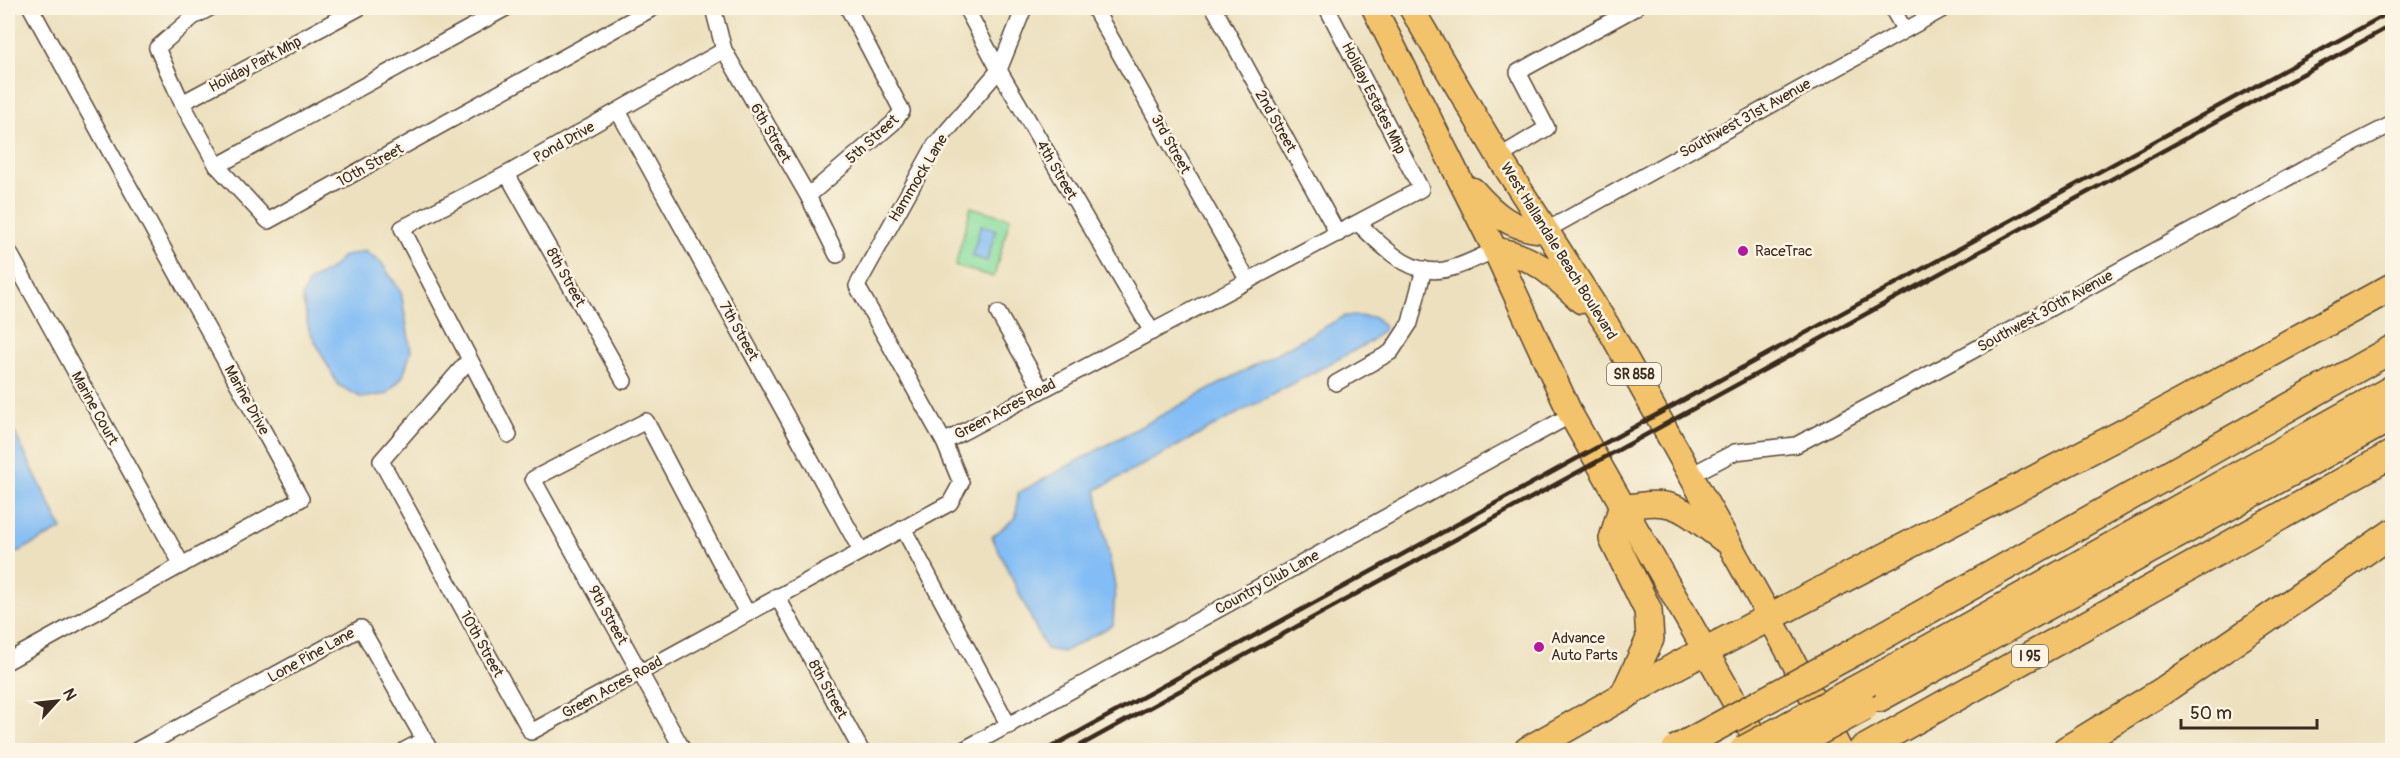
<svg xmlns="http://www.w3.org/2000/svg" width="2400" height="758" font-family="Pangolin,sans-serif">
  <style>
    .green { fill: #88dd9f; stroke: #62845e; stroke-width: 1.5 }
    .water { fill: #83bdf5; stroke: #5f748a; stroke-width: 1.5 }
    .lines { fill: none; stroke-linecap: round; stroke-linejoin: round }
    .minor-casing { stroke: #564536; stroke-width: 18 }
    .primary-casing { stroke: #564536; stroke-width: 27 }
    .motorway-casing { stroke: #564536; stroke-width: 30 }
    .minor { stroke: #fff; stroke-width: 15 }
    .primary { stroke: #f2c36a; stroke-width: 24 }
    .motorway { stroke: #f2c36a; stroke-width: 27 }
    .rail { stroke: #3b2a1e; stroke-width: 4.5 }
    .motorway-bridge-casing { stroke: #564536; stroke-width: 30; stroke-linecap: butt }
    .motorway-bridge { stroke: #f2c36a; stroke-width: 27 }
    .poi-dot { fill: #b5179e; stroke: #fcf5e5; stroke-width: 2 }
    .labels { text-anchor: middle; stroke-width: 5; stroke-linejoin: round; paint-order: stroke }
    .shield { fill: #fcf5e5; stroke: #75675a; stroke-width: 1.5 }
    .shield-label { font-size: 14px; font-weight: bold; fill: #3b2a1e }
    .street-label { font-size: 15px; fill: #3b2a1e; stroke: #fcf5e5 }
    .poi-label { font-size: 15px; fill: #3b2a1e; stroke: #fcf5e5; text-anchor: start }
  </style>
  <rect width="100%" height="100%" fill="#fcf5e5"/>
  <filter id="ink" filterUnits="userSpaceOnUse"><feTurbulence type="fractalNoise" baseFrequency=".0167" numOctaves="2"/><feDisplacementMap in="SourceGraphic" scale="12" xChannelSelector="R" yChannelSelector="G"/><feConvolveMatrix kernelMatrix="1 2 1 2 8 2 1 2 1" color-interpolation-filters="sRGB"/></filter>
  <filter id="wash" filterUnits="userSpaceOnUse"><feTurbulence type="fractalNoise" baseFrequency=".008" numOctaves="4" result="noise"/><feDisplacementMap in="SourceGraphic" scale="24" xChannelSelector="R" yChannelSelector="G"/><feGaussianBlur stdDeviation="1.35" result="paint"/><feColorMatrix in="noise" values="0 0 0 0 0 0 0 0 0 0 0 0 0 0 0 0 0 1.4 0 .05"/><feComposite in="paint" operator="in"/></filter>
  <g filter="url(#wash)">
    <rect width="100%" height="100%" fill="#ece0be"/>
    <!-- green -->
    <polygon class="green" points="971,207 1010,218 994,277 955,266"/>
    <!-- water -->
    <g class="water">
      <polygon points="981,225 996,230 987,261 972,256"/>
      <polygon points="364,251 381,262 401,292 411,351 403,376 387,394 362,398 338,385 309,330 302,296 309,281 331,269 342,257"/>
      <polygon points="1345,316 1375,317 1385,328 1370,342 1096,490 1115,586 1113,625 1063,652 1046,649 992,537 1016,517 1018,493"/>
      <polygon points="8,419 62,529 8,557"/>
    </g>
  </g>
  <g filter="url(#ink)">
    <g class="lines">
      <defs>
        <g id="minor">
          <polyline points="210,8 193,17 157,48 182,103 217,166 268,221 653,8"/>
          <polyline points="713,8 724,50 808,196 837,255"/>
          <polyline points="966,8 999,70 1152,332"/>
          <polyline points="1094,8 1248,281"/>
          <polyline points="1214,8 1338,234"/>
          <polyline points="1892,8 1904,29"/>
          <polyline points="182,103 359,8"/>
          <polyline points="618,111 861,551"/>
          <polyline points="1499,157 1547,128 1518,72 1635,8"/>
          <polyline points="217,166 506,8"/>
          <polyline points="507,174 624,381"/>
          <polyline points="808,196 893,123 902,111 848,8"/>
          <path d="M1358,223C1383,247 1413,281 1452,268C1467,264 1481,256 1495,250"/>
          <polyline points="1545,231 1945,8"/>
          <polyline points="8,250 182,565"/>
          <polyline points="998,313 1041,389"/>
          <polyline points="469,360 381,461 531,732 950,503 961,483 944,442 857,286 935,145 999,70 1024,8"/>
          <polyline points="1336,383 1391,352 1410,323 1424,269"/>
          <polyline points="509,435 402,228 507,174 724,50"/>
          <polyline points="944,442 1421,189 1327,8"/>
          <polyline points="1691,475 1735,452 1796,445 1952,362 2304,169 2392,124"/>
          <polyline points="903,528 1009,726"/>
          <polyline points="777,596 861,750"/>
          <polyline points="8,661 301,499 31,8"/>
          <polyline points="137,750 361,628 430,750"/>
          <polyline points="405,750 424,740"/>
          <polyline points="683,750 533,479 646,421 747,613"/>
          <polyline points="963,750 1571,415"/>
        </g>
        <g id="primary">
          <polyline points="1374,8 1495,250 1571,415 1762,750"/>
          <polyline points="1411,8 1499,157 1607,325 1771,619 1840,750"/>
          <path d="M1473,190C1495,215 1511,229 1545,231"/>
          <path d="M1495,250C1534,255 1553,275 1581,301"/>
          <path d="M1622,508C1675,496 1681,509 1722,539"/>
        </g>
        <g id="motorway">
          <polyline points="1622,508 1613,539 1648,610 1650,639 1623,697"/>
          <polyline points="1856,651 2392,349"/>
          <polyline points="1869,682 2392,389"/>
          <polyline points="1879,698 2392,417"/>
          <polyline points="1528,750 1678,665 2158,415 2392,287"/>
          <polyline points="1862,750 2392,454"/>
          <polyline points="2066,750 2161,692 2392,533"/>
        </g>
      </defs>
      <!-- minor casing -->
      <use href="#minor" class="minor-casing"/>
      <!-- primary casing -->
      <use href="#primary" class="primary-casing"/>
      <!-- motorway casing -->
      <use href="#motorway" class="motorway-casing"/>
      <!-- minor -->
      <use href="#minor" class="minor"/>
      <!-- primary -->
      <use href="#primary" class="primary"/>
      <!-- motorway -->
      <use href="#motorway" class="motorway"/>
      <!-- rail -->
      <g class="rail">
        <polyline points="1046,750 2392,11"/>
        <polyline points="1072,750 2392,25"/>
      </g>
      <defs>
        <g id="motorway-bridge">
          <polyline points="1676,749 1856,651"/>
          <polyline points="1743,750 1869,682"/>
          <polyline points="1784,750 1864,707"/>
        </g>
      </defs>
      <!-- motorway-bridge casing -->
      <use href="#motorway-bridge" class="motorway-bridge-casing"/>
      <!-- motorway-bridge -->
      <use href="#motorway-bridge" class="motorway-bridge"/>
    </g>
  </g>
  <!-- markers -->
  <g class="poi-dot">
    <circle cx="1743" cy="251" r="6"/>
    <circle cx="1539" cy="647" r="6"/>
  </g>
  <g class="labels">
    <!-- shield labels -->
    <g class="shield">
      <rect x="1607" y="363" width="54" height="22" rx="4.5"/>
      <rect x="2012" y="645" width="36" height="22" rx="4.5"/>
    </g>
    <g class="shield-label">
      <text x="1634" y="379">SR 858</text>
      <text x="2030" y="661">I 95</text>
    </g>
    <!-- street labels -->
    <g class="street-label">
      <text transform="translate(255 64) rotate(-28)" y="5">Holiday Park Mhp</text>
      <text transform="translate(1374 98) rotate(63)" y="5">Holiday Estates Mhp</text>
      <text transform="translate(1745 118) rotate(-29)" y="5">Southwest 31st Avenue</text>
      <text transform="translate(1276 121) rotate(61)" y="5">2nd Street</text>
      <text transform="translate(771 133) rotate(60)" y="5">6th Street</text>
      <text transform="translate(872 139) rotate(-42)" y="5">5th Street</text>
      <text transform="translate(564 142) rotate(-30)" y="5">Pond Drive</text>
      <text transform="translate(1171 144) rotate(61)" y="5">3rd Street</text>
      <text transform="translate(370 165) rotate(-29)" y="5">10th Street</text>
      <text transform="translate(1057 170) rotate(60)" y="5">4th Street</text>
      <text transform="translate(918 178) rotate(-59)" y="5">Hammock Lane</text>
      <text transform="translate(1559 251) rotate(58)" y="5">West Hallandale Beach Boulevard</text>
      <text transform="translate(566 277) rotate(61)" y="5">8th Street</text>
      <text transform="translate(2045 311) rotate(-29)" y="5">Southwest 30th Avenue</text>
      <text transform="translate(739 331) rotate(61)" y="5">7th Street</text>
      <text transform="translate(247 400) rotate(61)" y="5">Marine Drive</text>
      <text transform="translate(95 408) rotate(61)" y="5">Marine Court</text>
      <text transform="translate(1005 409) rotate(-28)" y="5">Green Acres Road</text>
      <text transform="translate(1267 582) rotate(-29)" y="5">Country Club Lane</text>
      <text transform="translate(608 615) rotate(61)" y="5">9th Street</text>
      <text transform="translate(482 644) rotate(61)" y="5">10th Street</text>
      <text transform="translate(311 655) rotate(-29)" y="5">Lone Pine Lane</text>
      <text transform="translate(612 687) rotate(-29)" y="5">Green Acres Road</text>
      <text transform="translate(828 689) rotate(61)" y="5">8th Street</text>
    </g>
    <!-- poi labels -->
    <g class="poi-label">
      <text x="1755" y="256">RaceTrac</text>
      <text x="1551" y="643">Advance<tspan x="1551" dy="17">Auto Parts</tspan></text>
    </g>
  </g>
  <!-- margin -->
  <rect width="2400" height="758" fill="none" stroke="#fcf5e5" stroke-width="30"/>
  <!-- north arrow -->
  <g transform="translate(57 701) rotate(63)" stroke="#fcf5e5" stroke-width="4.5" paint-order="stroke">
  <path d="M0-4.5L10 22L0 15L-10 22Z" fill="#3b2a1e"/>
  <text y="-9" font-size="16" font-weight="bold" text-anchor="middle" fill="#3b2a1e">N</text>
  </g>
  <!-- scale -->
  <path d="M2181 719v9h136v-9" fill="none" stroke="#3b2a1e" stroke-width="3"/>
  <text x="2190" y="719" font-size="18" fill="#3b2a1e" stroke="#fcf5e5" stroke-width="4.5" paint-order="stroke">50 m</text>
</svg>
